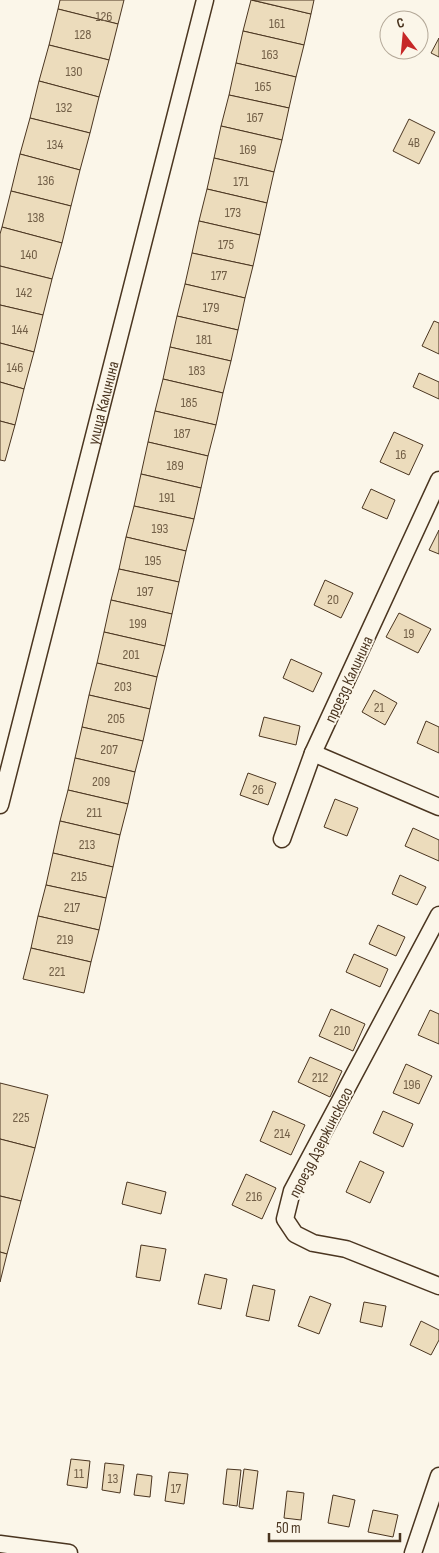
<svg xmlns="http://www.w3.org/2000/svg" width="439" height="1553" font-family="'Sofia Sans Condensed',sans-serif">
  <style>
    .building { fill: #ecdcbc; stroke: #4a3520 }
    .lines { fill: none; stroke-linecap: round; stroke-linejoin: round }
    .street-casing { stroke: #4a3520; stroke-width: 19 }
    .street { stroke: #fbf6e9; stroke-width: 16 }
    .labels { text-anchor: middle; stroke-width: 4; stroke-linejoin: round; paint-order: stroke }
    .number-label { font-size: 14px; fill: #725f47 }
    .street-label { font-size: 16px; fill: #4a3520; stroke: #fbf6e9 }
  </style>
  <rect width="100%" height="100%" fill="#fbf6e9"/>
  <!-- building -->
  <g class="building">
    <polygon points="60,0 124,0 118,24 58,9"/>
    <polygon points="251,0 311,14 304,45 243,31"/>
    <polygon points="252,0 314,0 311,14"/>
    <polygon points="58,9 118,24 109,60 49,45"/>
    <polygon points="243,31 304,45 296,77 236,63"/>
    <polygon points="439,38 439,57 431,53"/>
    <polygon points="49,45 109,60 99,97 39,81"/>
    <polygon points="236,63 296,77 289,108 229,95"/>
    <polygon points="39,81 99,97 90,133 30,118"/>
    <polygon points="229,95 289,108 282,140 221,126"/>
    <polygon points="30,118 90,133 80,170 20,154"/>
    <polygon points="409,119 435,132 419,164 393,151"/>
    <polygon points="221,126 282,140 274,172 214,158"/>
    <polygon points="20,154 80,170 71,206 11,191"/>
    <polygon points="214,158 274,172 267,203 207,189"/>
    <polygon points="207,189 267,203 260,235 199,221"/>
    <polygon points="11,191 71,206 62,243 2,227"/>
    <polygon points="199,221 260,235 253,266 192,253"/>
    <polygon points="2,227 62,243 52,279 0,266 0,234"/>
    <polygon points="192,253 253,266 245,298 185,284"/>
    <polygon points="0,266 52,279 43,315 0,305"/>
    <polygon points="185,284 245,298 238,330 177,316"/>
    <polygon points="0,305 43,315 34,352 0,343"/>
    <polygon points="177,316 238,330 231,361 170,347"/>
    <polygon points="434,321 439,323 439,354 422,346"/>
    <polygon points="0,343 34,352 24,389 0,382"/>
    <polygon points="170,347 231,361 223,393 163,379"/>
    <polygon points="419,373 439,382 439,399 413,387"/>
    <polygon points="163,379 223,393 216,425 155,411"/>
    <polygon points="0,382 24,389 15,425 0,421"/>
    <polygon points="155,411 216,425 208,456 148,442"/>
    <polygon points="0,421 15,425 5,461 0,460"/>
    <polygon points="394,432 423,445 409,475 380,462"/>
    <polygon points="148,442 208,456 201,488 141,474"/>
    <polygon points="141,474 201,488 194,519 134,506"/>
    <polygon points="371,489 395,500 387,519 362,508"/>
    <polygon points="134,506 194,519 186,551 126,537"/>
    <polygon points="439,530 439,554 429,550"/>
    <polygon points="126,537 186,551 179,582 119,569"/>
    <polygon points="119,569 179,582 172,614 111,600"/>
    <polygon points="325,580 353,593 341,618 314,605"/>
    <polygon points="111,600 172,614 165,646 104,632"/>
    <polygon points="399,613 431,629 418,653 386,637"/>
    <polygon points="104,632 165,646 157,677 97,663"/>
    <polygon points="291,659 322,673 313,692 283,678"/>
    <polygon points="97,663 157,677 150,709 89,695"/>
    <polygon points="374,690 397,703 385,725 362,712"/>
    <polygon points="89,695 150,709 143,741 82,727"/>
    <polygon points="264,717 300,726 296,745 259,736"/>
    <polygon points="426,721 439,727 439,753 417,743"/>
    <polygon points="82,727 143,741 135,772 75,758"/>
    <polygon points="75,758 135,772 128,804 68,790"/>
    <polygon points="248,773 276,783 268,805 240,795"/>
    <polygon points="68,790 128,804 120,835 60,821"/>
    <polygon points="335,799 358,808 347,836 324,827"/>
    <polygon points="60,821 120,835 113,867 53,853"/>
    <polygon points="413,828 439,840 439,861 405,846"/>
    <polygon points="53,853 113,867 106,898 46,885"/>
    <polygon points="400,875 426,887 417,905 392,894"/>
    <polygon points="46,885 106,898 99,930 38,916"/>
    <polygon points="38,916 99,930 91,962 31,948"/>
    <polygon points="378,925 405,937 396,956 369,944"/>
    <polygon points="31,948 91,962 84,993 23,979"/>
    <polygon points="354,954 388,969 380,987 346,972"/>
    <polygon points="331,1009 365,1024 353,1051 319,1036"/>
    <polygon points="430,1010 439,1014 439,1044 418,1035"/>
    <polygon points="310,1057 342,1071 330,1097 298,1082"/>
    <polygon points="406,1064 432,1076 419,1104 393,1093"/>
    <polygon points="0,1083 48,1095 35,1148 0,1139"/>
    <polygon points="273,1111 305,1125 291,1155 260,1141"/>
    <polygon points="383,1111 413,1124 403,1147 373,1133"/>
    <polygon points="0,1139 35,1148 21,1201 0,1196"/>
    <polygon points="360,1161 384,1172 370,1203 346,1192"/>
    <polygon points="246,1174 276,1188 262,1219 232,1205"/>
    <polygon points="127,1182 166,1192 161,1214 122,1204"/>
    <polygon points="0,1196 21,1201 7,1254 0,1252"/>
    <polygon points="141,1245 166,1249 160,1281 136,1277"/>
    <polygon points="0,1252 7,1254 0,1282"/>
    <polygon points="205,1274 227,1279 221,1309 198,1304"/>
    <polygon points="253,1285 275,1290 269,1321 246,1316"/>
    <polygon points="310,1296 331,1304 319,1334 298,1326"/>
    <polygon points="364,1302 386,1306 382,1327 360,1322"/>
    <polygon points="421,1321 439,1330 439,1340 431,1355 410,1345"/>
    <polygon points="71,1459 90,1461 87,1488 67,1485"/>
    <polygon points="105,1463 124,1465 120,1493 102,1490"/>
    <polygon points="227,1469 241,1470 237,1506 223,1504"/>
    <polygon points="244,1469 258,1471 253,1509 239,1507"/>
    <polygon points="169,1472 188,1474 184,1504 165,1501"/>
    <polygon points="137,1474 152,1476 150,1497 134,1495"/>
    <polygon points="287,1491 304,1493 301,1520 284,1518"/>
    <polygon points="333,1495 355,1500 349,1527 328,1523"/>
    <polygon points="373,1510 398,1515 393,1537 368,1532"/>
  </g>
  <g class="lines">
    <defs>
      <g id="street">
        <polyline points="439,480 313,753 439,807"/>
        <path id="s1" d="M0,805L205,0"/>
        <polyline points="282,839 313,753"/>
        <polyline points="439,915 292,1191 285,1219 295,1234 313,1243 346,1249 439,1286"/>
        <polyline points="0,1544 69,1553"/>
        <polyline points="413,1553 439,1476"/>
      </g>
    </defs>
    <!-- street casing -->
    <use href="#street" class="street-casing"/>
    <!-- street -->
    <use href="#street" class="street"/>
  </g>
  <g class="labels">
    <!-- number labels -->
    <g class="number-label">
      <text x="104" y="21">126</text>
      <text x="277" y="28">161</text>
      <text x="83" y="39">128</text>
      <text x="270" y="59">163</text>
      <text x="74" y="76">130</text>
      <text x="263" y="91">165</text>
      <text x="64" y="112">132</text>
      <text x="255" y="122">167</text>
      <text x="414" y="147">4В</text>
      <text x="55" y="149">134</text>
      <text x="248" y="154">169</text>
      <text x="46" y="185">136</text>
      <text x="241" y="186">171</text>
      <text x="233" y="217">173</text>
      <text x="36" y="222">138</text>
      <text x="226" y="249">175</text>
      <text x="29" y="259">140</text>
      <text x="219" y="280">177</text>
      <text x="24" y="297">142</text>
      <text x="211" y="312">179</text>
      <text x="20" y="334">144</text>
      <text x="204" y="344">181</text>
      <text x="15" y="372">146</text>
      <text x="197" y="375">183</text>
      <text x="189" y="407">185</text>
      <text x="182" y="438">187</text>
      <text x="401" y="459">16</text>
      <text x="175" y="470">189</text>
      <text x="167" y="502">191</text>
      <text x="160" y="533">193</text>
      <text x="153" y="565">195</text>
      <text x="145" y="596">197</text>
      <text x="333" y="604">20</text>
      <text x="138" y="628">199</text>
      <text x="409" y="638">19</text>
      <text x="131" y="659">201</text>
      <text x="123" y="691">203</text>
      <text x="379" y="712">21</text>
      <text x="116" y="723">205</text>
      <text x="109" y="754">207</text>
      <text x="101" y="786">209</text>
      <text x="258" y="794">26</text>
      <text x="94" y="817">211</text>
      <text x="87" y="849">213</text>
      <text x="79" y="881">215</text>
      <text x="72" y="912">217</text>
      <text x="65" y="944">219</text>
      <text x="57" y="976">221</text>
      <text x="342" y="1035">210</text>
      <text x="320" y="1082">212</text>
      <text x="412" y="1089">196</text>
      <text x="21" y="1122">225</text>
      <text x="282" y="1138">214</text>
      <text x="254" y="1201">216</text>
      <text x="79" y="1478">11</text>
      <text x="113" y="1483">13</text>
      <text x="176" y="1493">17</text>
    </g>
    <!-- street labels -->
    <g class="street-label">
      <text dy="6" stroke="none"><textPath href="#s1" startOffset="415">улица Калинина</textPath></text>
      <text transform="translate(348 679) rotate(-65)" y="6">проезд Калинина</text>
      <text transform="translate(320 1142) rotate(-63)" y="6">проезд Дзержинского</text>
    </g>
  </g>
  <!-- north arrow -->
  <g transform="translate(404 35) rotate(344)"><circle r="24" fill="#fbf6e9" stroke="#b4a999"/>
  <path d="M0-4L9 19L0 12L-9 19Z" fill="#c62828"/>
  <text y="-8" font-size="14" font-weight="bold" text-anchor="middle" fill="#4a3520">С</text>
  </g>
  <!-- scale -->
  <path d="M269 1533v8h131v-8" fill="none" stroke="#4a3520" stroke-width="2.5"/>
  <text x="276" y="1533" font-size="15" fill="#4a3520" stroke="#fbf6e9" stroke-width="4" paint-order="stroke">50 m</text>
</svg>
